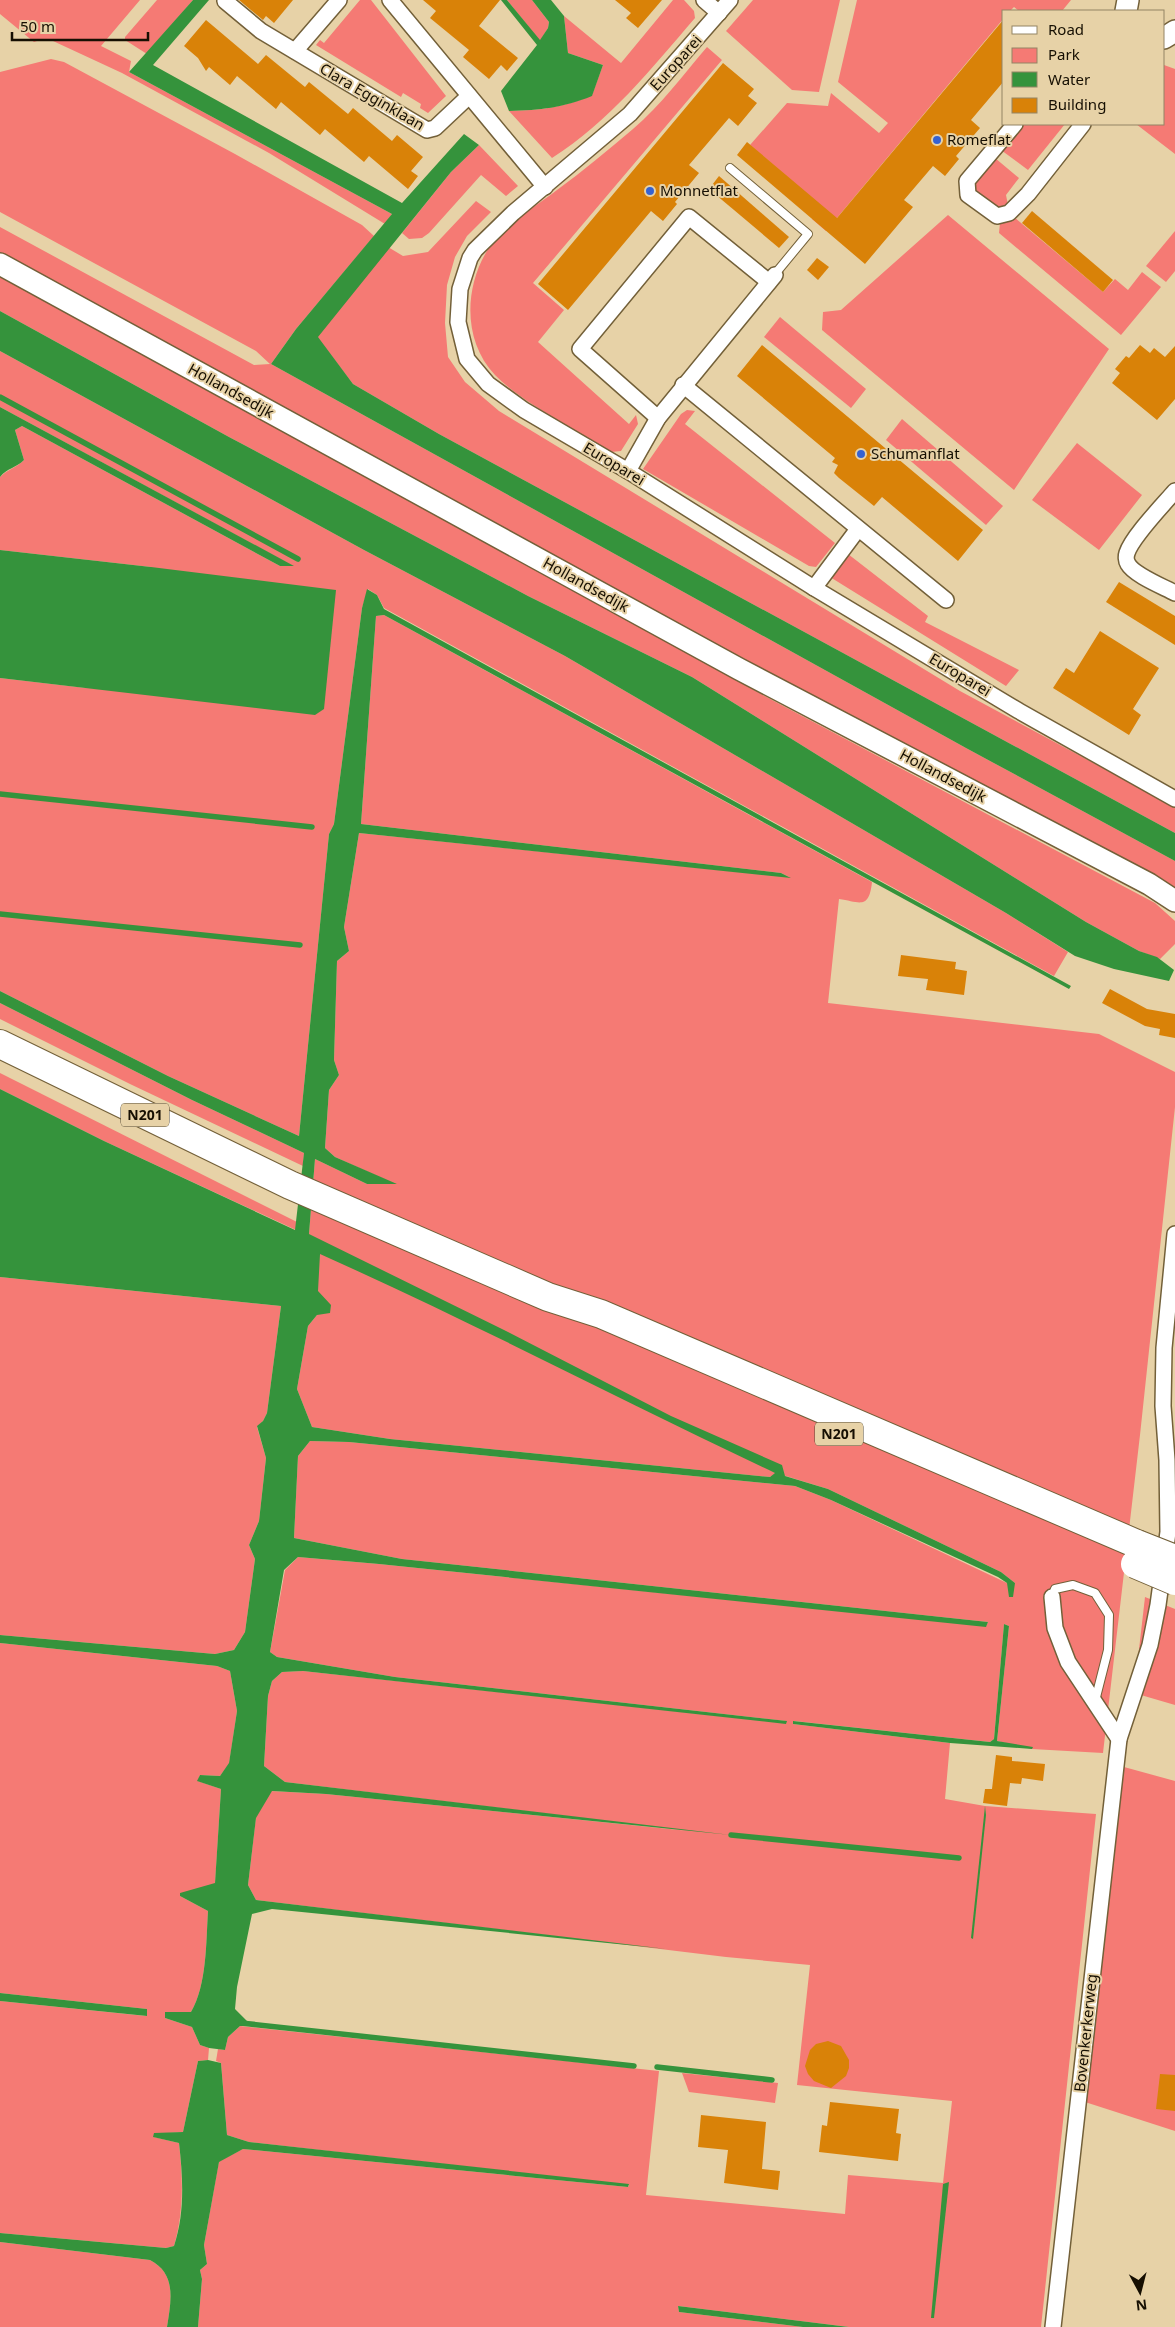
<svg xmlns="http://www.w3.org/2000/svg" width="1175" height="2327" font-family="'Noto Sans',sans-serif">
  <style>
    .green { fill: #f57a74 }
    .water { fill: #35933c; fill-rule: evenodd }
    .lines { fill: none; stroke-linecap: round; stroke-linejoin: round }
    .stream { stroke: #35933c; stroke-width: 5.5 }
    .building { fill: #d98208 }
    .lane-casing { stroke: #736039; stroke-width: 10 }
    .street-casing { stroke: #736039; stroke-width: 18 }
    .secondary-casing { stroke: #736039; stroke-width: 24 }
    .highway-casing { stroke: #736039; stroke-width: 30 }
    .lane { stroke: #fff; stroke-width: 8 }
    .street { stroke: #fff; stroke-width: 15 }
    .secondary { stroke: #fff; stroke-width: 21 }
    .highway { stroke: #fff; stroke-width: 28 }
    .highway-bridge-casing { stroke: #736039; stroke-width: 30; stroke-linecap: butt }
    .highway-bridge { stroke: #fff; stroke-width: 28 }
    .poi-dot { fill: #3562d2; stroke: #e7d2a7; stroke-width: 2 }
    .labels { text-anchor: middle; stroke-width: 4; stroke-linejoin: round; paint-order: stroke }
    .shield { fill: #e7d2a7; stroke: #554a34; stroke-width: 1 }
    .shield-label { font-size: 14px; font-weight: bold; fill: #160f02 }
    .street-label { font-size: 15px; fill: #160f02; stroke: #e7d2a7 }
    .poi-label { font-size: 15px; fill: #160f02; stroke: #e7d2a7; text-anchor: start }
  </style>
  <rect width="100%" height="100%" fill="#e7d2a7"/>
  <!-- green -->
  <g class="green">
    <polygon points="0,0 140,0 101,46 131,61 129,72 392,214 385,224 269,153 122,73 53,41 43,39 34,42 0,14"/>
    <polygon points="157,0 193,0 147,54 125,40 125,37"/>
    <polygon points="360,0 371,0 446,96 428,113 420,108 421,104 403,93 401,97 316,45 320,40 324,43"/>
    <polygon points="507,0 532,0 549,22 548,28 540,41"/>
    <path d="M673,0H684L694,11L695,18C651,69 609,122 552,158L509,111C541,110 562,108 592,95L603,65L568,53L564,16L621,63Z"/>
    <polygon points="753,0 840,0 819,92 792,90 726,31"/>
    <polygon points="857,0 1071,0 1062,11 1019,11 1014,7 1010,11 1004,11 1004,18 826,231 812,219 822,207 750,145 787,103 828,106 831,93 879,133 888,123 838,82"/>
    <path d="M707,47L722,60L533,283L564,310L538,342L629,424L636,415L638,424L621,451L611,452C577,430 522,403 495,375C462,340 464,285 490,246C506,223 535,207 557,190C583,171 608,150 633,129C661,105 683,75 707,47Z"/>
    <polygon points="51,59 64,62 235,154 362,225 374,236 296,329 271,364 966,748 1175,861 1175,894 0,254 0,227 254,365 270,364 256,351 0,212 0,72"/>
    <polygon points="1164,65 1175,69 1175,154 1136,124 1164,124"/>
    <polygon points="1023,124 1065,124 1028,170 1001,150"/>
    <polygon points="479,145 518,186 506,196 481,175 429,233 422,238 409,239 402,233 451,172"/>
    <polygon points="995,158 1019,178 1006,195 1008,205 1005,209 998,209 975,192 974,183"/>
    <polygon points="476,201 491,212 467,236 455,257 447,285 445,323 448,357 465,382 499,411 960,691 1175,807 1175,833 439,434 353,384 317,337 388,247 403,256 428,252"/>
    <polygon points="948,215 1109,349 1014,490 822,330 823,312 841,310"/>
    <polygon points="1014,217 1103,292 1115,279 1128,290 1142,272 1161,287 1121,335 999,233 1000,223"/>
    <polygon points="1175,231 1175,271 1166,282 1146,266"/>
    <polygon points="0,277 772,700 1155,903 1175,921 1175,944 1160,959 1139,951 1086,922 692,677 528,596 229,437 0,311"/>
    <polygon points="780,317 866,389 851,408 764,337"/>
    <path d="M0,351L364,550L565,656L1006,913L1068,952L1054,976L384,608L377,595L368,589L362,608L334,824L329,834L299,1136L168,1076L0,991V678L86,688L151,567L0,550V477C8,469 16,468 24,460L15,430L22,426L280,566H293L0,407Z"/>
    <polygon points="687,410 695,411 685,424 835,543 816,567 809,566 643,469 681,414"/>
    <polygon points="902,419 1003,506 986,525 886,440"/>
    <polygon points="1077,443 1142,495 1099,550 1032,500"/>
    <polygon points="848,554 928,616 925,622 1019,670 1006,686 830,577"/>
    <path d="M384,615L872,882C869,910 860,902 839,899L828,1003L1099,1034L1175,1072V1107L1140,1435L1103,1753L1032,1749L997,1741L1009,1626L1004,1624L994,1739L990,1742L794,1721L793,1724L950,1743L945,1799L985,1806L1096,1814L1041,2327H849L678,2306L679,2312L803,2327H198L202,2279L200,2270L207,2264L204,2245L219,2161L243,2149L628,2187L629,2185L249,2142L227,2135L221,2063L216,2061L218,2049L225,2050L228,2037L240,2026L659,2071L646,2195L845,2214L848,2175L943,2183L952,2101L797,2085L810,1965L726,1957L256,1900L248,1885L256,1817L271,1791L326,1794L689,1831L285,1782L264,1766L268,1696L272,1681L282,1672L303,1671L786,1723V1721L395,1677L277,1657L270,1652L285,1570L298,1557L379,1564L986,1626L988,1622L402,1559L294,1538L298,1456L310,1441L349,1442L795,1486L831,1500L1007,1583H1015L1001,1572L828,1489L776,1473L770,1477L390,1439L312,1427L297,1389L308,1326L317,1315L318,1291L309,1234L315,1159L367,1184H395L335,1157L325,1148L329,1090L339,1075L334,1060L337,961L349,951L344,927L359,833L789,877L781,873L361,824L376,616Z"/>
    <polygon points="0,1003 192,1100 304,1153 303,1166 130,1084 0,1019"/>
    <polygon points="0,1073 297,1222 296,1230 104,1141 0,1089"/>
    <polygon points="0,1277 281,1306 267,1413 263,1421 257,1427 266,1458 259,1521 249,1545 255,1559 245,1632 234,1650 215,1654 0,1635"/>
    <polygon points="1145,1597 1175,1609 1175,1705 1134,1693"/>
    <path d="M0,1643L217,1666L230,1671L237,1711L229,1764L220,1776L200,1775L198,1781L221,1789L215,1884L180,1896L208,1911C206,1942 207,1985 191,2012H165V2018L192,2027L200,2045L209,2048L208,2060L198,2061L183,2132L154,2134V2137L179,2143C183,2178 184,2212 174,2246L166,2248L0,2233V2001L146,2016L147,2009L0,1993Z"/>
    <polygon points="1124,1767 1175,1781 1175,2131 1085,2102"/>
    <polygon points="682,2073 778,2083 775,2103 689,2092"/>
    <path d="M0,2242L150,2260C177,2274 171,2301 167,2327H0Z"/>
  </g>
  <!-- water -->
  <g class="water">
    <polygon points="193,0 209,0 153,65 402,203 464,134 479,145 451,172 318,337 353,384 439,434 1175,833 1175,861 966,748 271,364 296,329 392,214 129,72"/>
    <path d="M501,0H507L540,40L548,28L549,22L532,0H551L564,16L568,53L603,65L592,96C562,108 541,110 509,111L501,91L537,45Z"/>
    <polygon points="0,311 229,437 528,596 692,677 1086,922 1139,951 1157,957 1174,970 1169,981 1114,969 1075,956 1006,913 565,656 364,550 0,351"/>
    <path d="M0,407L294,566H280L22,426L15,430L24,460C16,468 7,468 0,477Z"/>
    <polygon points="0,550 151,567 336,590 324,709 315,715 0,678"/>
    <path d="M367,589L377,595L384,609L1071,986L1069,989L384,615L376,616L361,824L781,873L791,878L359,833L344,927L349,951L337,961L334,1060L339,1075L329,1090L325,1148L335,1157L397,1184H367L315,1159L309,1234L504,1330L671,1416L782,1465L785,1476L828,1489L1001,1572L1015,1583L1013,1597H1009L1007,1583L998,1577L831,1500L795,1486L349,1442L310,1441L298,1456L294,1538L402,1559L988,1622L986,1627L379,1564L298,1557L284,1570L270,1652L277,1657L395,1677L787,1721L786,1724L303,1671L282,1672L272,1681L268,1696L264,1766L285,1782L731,1835L326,1794L272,1791L256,1818L248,1885L256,1900L667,1949L272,1909L252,1914L237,1987L235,2009L248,2022L244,2026H240L228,2037L225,2050L209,2048L200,2045L192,2027L165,2018V2012H191C207,1985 206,1942 208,1911L180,1896V1893L215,1883L221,1789L197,1781L200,1775L220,1776L229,1763L237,1711L230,1671L217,1666L0,1643V1635L215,1654L234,1650L245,1632L255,1559L249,1545L259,1521L266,1458L257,1426L263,1421L267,1413L281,1306L0,1277V1089L104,1141L295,1230L304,1153L192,1100L0,1003V991L168,1076L299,1136L329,834L334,824L362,608ZM320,1254C474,1323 623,1401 775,1473L770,1477L390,1439L312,1427L297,1389L308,1326L317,1315L330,1313L331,1305L318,1291Z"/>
    <polygon points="1004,1624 1009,1626 997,1741 1033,1747 1032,1749 950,1743 793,1724 793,1721 990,1742 994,1739"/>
    <polygon points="985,1806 986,1815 973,1939 971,1938"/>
    <polygon points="0,1993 147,2009 147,2016 0,2001"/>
    <path d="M208,2060L221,2063L227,2135L249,2142L629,2184L628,2187L243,2149L219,2162L204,2245L207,2264L200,2270L202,2279L198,2327H167C171,2301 177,2274 150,2260L0,2242V2233L166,2248L174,2246C185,2213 183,2178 179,2143L153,2137L154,2133L183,2132L198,2061Z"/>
    <polygon points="949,2182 934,2318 931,2318 943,2184"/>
    <polygon points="678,2306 849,2327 803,2327 679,2312"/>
  </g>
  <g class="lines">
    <!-- stream -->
    <g class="stream">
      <polyline points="0,397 298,559"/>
      <polyline points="0,794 312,827"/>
      <polyline points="0,914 300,945"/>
      <polyline points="731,1835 959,1858"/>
      <polyline points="241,2023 634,2066"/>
      <polyline points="657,2067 772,2080"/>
    </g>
  </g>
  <!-- building -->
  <g class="building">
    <polygon points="239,0 293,0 274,23 266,16 263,20"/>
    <polygon points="423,0 500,0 479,26 518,58 507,71 501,65 489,79 463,57 469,50 430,18 436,11"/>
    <polygon points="615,0 662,0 638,28 626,18 631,13"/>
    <polygon points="1004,19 1004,81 971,120 980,128 956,156 959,159 945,176 933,166 904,200 913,207 865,264 737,155 747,142 837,218"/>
    <polygon points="206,20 258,64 266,55 305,87 309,82 348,114 353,108 392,141 397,135 423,157 411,171 418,176 408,189 369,156 364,162 325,129 320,135 281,102 276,109 237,76 230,85 209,67 206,71 198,58 184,46"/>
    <polygon points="723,63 754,89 748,96 757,103 738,126 729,118 689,165 699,173 675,202 677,204 663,221 651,211 568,310 538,284"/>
    <polygon points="719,176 789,237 779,248 709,189"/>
    <polygon points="1032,211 1113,280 1103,292 1022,223"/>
    <polygon points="817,258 829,267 818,280 807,270"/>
    <polygon points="762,345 983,530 958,561 882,497 874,506 839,478 834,473 838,465 832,462 835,458 737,376"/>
    <polygon points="1140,345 1150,353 1154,348 1165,357 1175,346 1175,399 1157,420 1112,383 1120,373 1115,369 1126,356 1129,358"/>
    <polygon points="1119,582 1175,616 1175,645 1106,602"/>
    <polygon points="1100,631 1159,668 1133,709 1141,715 1129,735 1053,688 1066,668 1074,673"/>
    <polygon points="901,955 956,962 955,969 967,971 964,995 926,990 928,979 898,976"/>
    <polygon points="1110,989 1147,1009 1175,1014 1175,1038 1159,1035 1160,1029 1145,1026 1102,1003"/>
    <polygon points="996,1755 1012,1757 1012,1761 1045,1764 1043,1781 1022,1778 1021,1784 1010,1783 1007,1806 983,1803 985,1789 992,1789"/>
    <polygon points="828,2041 841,2046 849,2060 849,2068 846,2076 831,2088 814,2081 808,2074 805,2066 810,2050 816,2044"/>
    <polygon points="1160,2074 1175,2075 1175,2111 1156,2109"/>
    <polygon points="830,2102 899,2109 896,2133 901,2134 898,2161 819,2152 822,2125 827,2126"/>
    <polygon points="701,2115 766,2122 762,2169 780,2171 778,2190 724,2183 728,2150 698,2147"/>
  </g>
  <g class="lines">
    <defs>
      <g id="lane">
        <polyline points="730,168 808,234 775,274"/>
        <polyline points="1052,1597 1055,1589 1073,1585 1095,1593 1109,1615 1108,1650 1095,1701"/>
      </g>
      <g id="street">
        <polyline points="390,0 545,187"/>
        <polyline points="704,0 719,13"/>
        <polyline points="730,0 630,114 513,213 475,250 470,258 460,289 458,322 467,359 488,384 524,410 628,471 814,588 1019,711 1175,799"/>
        <polyline points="225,1 261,31 427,130 435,128 469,96"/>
        <polyline points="295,51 339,0"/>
        <polyline points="1015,124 967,181 968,195 997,216 1009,213 1028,194 1083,124"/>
        <polyline points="683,385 946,600"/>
        <polyline points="658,418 580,349 689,217 769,282"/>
        <polyline points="628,471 658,418 775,275"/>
        <path d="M1175,491C1163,505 1132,537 1127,553C1126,556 1126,561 1128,564C1134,575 1164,587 1175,593"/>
        <polyline points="814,588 858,529"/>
        <polyline points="1052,1597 1055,1628 1068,1662 1119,1739"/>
        <polyline points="1053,2327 1119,1739 1150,1645 1158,1605 1168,1532 1167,1460 1163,1406 1164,1348 1175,1234"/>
      </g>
      <g id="secondary">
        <polyline points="1126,11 1128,0"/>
        <polyline points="1164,38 1175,31"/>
        <polyline points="0,264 739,669 1149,884 1175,901"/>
      </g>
      <polyline id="highway" points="0,1044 290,1185 548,1297 601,1314 1137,1544"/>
    </defs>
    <!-- lane casing -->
    <use href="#lane" class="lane-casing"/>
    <!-- street casing -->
    <use href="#street" class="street-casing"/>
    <!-- secondary casing -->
    <use href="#secondary" class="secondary-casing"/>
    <!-- highway casing -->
    <use href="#highway" class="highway-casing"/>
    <!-- lane -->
    <use href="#lane" class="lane"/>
    <!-- street -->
    <use href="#street" class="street"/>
    <!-- secondary -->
    <use href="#secondary" class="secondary"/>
    <!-- highway -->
    <use href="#highway" class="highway"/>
    <defs>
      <g id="highway-bridge">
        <polyline points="1137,1544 1175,1559"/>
        <polyline points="1135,1564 1175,1581"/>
      </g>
    </defs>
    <!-- highway-bridge casing -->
    <use href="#highway-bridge" class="highway-bridge-casing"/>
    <!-- highway-bridge -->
    <use href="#highway-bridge" class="highway-bridge"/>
  </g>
  <!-- markers -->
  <g class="poi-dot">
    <circle cx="937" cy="140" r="5"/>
    <circle cx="650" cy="191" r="5"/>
    <circle cx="861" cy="454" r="5"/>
  </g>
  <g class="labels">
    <!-- shield labels -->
    <g class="shield">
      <rect x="121" y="1103.5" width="48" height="23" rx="4"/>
      <rect x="815" y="1422.5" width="48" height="23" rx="4"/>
    </g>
    <g class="shield-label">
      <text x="145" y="1120">N201</text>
      <text x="839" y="1439">N201</text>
    </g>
    <!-- street labels -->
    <g class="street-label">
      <text transform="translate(676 63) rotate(-48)" y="5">Europarei</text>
      <text transform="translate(372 97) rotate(30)" y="5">Clara Egginklaan</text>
      <text transform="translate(231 391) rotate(29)" y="5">Hollandsedijk</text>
      <text transform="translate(614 464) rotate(31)" y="5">Europarei</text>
      <text transform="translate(586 585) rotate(29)" y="5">Hollandsedijk</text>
      <text transform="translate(960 675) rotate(31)" y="5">Europarei</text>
      <text transform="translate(943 776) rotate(28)" y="5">Hollandsedijk</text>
      <text transform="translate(1086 2033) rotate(-84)" y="5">Bovenkerkerweg</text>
    </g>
    <!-- poi labels -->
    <g class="poi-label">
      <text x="947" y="145">Romeflat</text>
      <text x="660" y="196">Monnetflat</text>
      <text x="871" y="459">Schumanflat</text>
    </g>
  </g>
  <!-- legend -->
  <rect x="1002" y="10" width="162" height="115" fill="#e7d2a7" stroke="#938465"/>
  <rect x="1012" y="26" width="25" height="8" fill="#ffffff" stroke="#938465"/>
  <text x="1048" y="35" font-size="15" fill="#160f02">Road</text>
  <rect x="1012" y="48" width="25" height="15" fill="#f57a74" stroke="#938465"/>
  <text x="1048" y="60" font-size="15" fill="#160f02">Park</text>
  <rect x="1012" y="72" width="25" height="15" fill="#35933c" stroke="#938465"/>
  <text x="1048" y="85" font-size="15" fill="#160f02">Water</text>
  <rect x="1012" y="98" width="25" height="15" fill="#d98208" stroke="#938465"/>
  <text x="1048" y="110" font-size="15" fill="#160f02">Building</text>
  <!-- north arrow -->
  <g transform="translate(1140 2292) rotate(173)" stroke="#e7d2a7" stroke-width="4" paint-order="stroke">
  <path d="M0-4L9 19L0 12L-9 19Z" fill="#160f02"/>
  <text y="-8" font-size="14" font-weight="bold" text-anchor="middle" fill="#160f02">N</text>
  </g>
  <!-- scale -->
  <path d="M12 32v8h136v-8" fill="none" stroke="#160f02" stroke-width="2.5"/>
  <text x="20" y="32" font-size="15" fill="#160f02" stroke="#e7d2a7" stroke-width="4" paint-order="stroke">50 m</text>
</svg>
